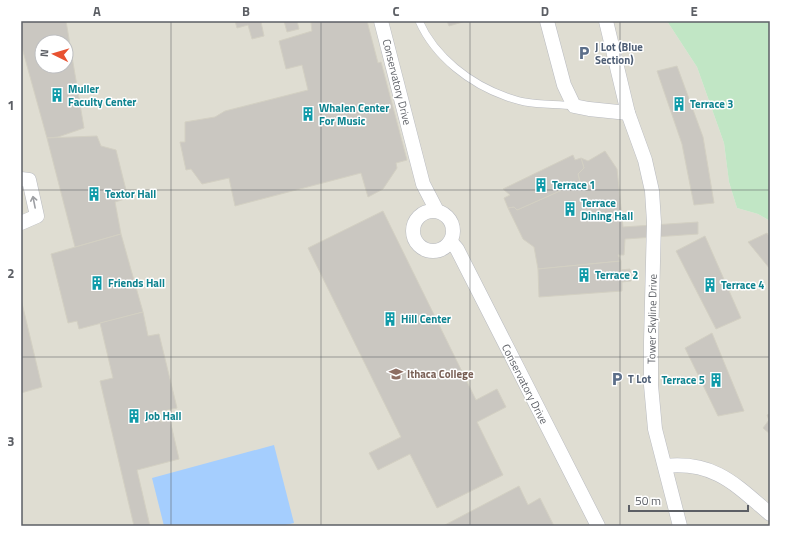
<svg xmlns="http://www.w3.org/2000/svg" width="791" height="547" font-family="'Titillium Web',sans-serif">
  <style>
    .education { fill: #dfddd2; fill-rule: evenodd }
    .green { fill: #c1e6c5 }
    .water { fill: #a5cefe }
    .building { fill: #cac7c1; stroke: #d3d0c3; fill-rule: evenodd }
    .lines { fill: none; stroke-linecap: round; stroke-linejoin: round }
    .lane-casing { stroke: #b9bbc0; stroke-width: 8 }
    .street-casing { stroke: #b9bbc0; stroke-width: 15 }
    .lane { stroke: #fff; stroke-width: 7 }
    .street { stroke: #fff; stroke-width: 14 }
    .oneway { stroke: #9d9fa3 }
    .grid { fill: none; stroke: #5c5f65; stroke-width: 1; stroke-opacity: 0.55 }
    .labels { text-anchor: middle; stroke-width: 3; stroke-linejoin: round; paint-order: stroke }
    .service-label { font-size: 11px; font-weight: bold; fill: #4e5e75; stroke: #fff; text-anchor: start }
    .street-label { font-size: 11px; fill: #5c5f65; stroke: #fff }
    .culture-label { font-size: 11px; font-weight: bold; fill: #0d838f; stroke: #fff; text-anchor: start }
    .education-label { font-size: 11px; font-weight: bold; fill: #785e54; stroke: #fff; text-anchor: start }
    .neatline { fill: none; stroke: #5c5f65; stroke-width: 1.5 }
    .grid-label { font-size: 13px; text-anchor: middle; font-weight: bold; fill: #5c5f65 }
  </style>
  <rect width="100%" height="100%" fill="#efede4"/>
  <!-- education -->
  <path class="education" d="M21,21H667L697,67L724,143L729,182L737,208L758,214L770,221V526H21ZM42,42H66V66H42Z"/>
  <!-- green -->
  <polygon class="green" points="667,21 770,21 770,221 758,214 737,208 729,182 724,143 697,67"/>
  <!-- water -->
  <polygon class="water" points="274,445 294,523 281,526 164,526 152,478"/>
  <!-- building -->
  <g class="building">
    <path d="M21,21H66L84,128L58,137L47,138L21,44ZM42,42H66V66H42Z"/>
    <polygon points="235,21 267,21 261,22 264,36 252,39 248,25 237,28"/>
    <polygon points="284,21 297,21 299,29 287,32"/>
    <polygon points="318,21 367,21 378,63 381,62 407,160 396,163 397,168 383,189 368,197 361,173 235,206 229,178 202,184 191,169 186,170 180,142 185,142 185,122 215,117 225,111 308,90 302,65 286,69 279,41 312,31 311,23"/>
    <polygon points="447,21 466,21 449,26"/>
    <polygon points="677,66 703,137 714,203 694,205 682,144 657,71"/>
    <polygon points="97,136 101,146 116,150 128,198 115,202 121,234 75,247 47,138"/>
    <polygon points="605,151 617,169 623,227 698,222 698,234 625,239 624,255 618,255 621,261 538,269 534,247 523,239 508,208 514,207 517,210 580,182 578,174 584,168 581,158 588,161"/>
    <polygon points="573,155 575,160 581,158 584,168 578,174 580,182 517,210 514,207 508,208 504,198 510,195 503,189"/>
    <polygon points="383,211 476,400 497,389 506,407 477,422 503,475 437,508 410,454 378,470 369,453 401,437 308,248"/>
    <polygon points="767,233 770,238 770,269 748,242"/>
    <polygon points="121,234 143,312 79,329 77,321 68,323 51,254"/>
    <polygon points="705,236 741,318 716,329 676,251"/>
    <polygon points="621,261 621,270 630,269 631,281 622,282 622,291 539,297 538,269"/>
    <polygon points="21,299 42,387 21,393"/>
    <polygon points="143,312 148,336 159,334 177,408 158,412 161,422 170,420 179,459 137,470 150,526 134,526 100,381 113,378 100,323"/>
    <polygon points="712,333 744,411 718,416 685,348"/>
    <polygon points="770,414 770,434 763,428 769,420 767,415"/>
    <polygon points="519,486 528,505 540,498 554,526 443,526"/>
  </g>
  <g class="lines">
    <defs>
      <path id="lane" d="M419,21C435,57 470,84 507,97C513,99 519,101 525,102C541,105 557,104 574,106"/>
      <g id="street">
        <polyline points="381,21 423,184 437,211"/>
        <polyline points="547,21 564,85 574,106 589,109 628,113"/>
        <polyline points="606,21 628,113 645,160 652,191 654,222 651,342 651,385 655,429 680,526"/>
        <polyline points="21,179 29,180 37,216 21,223"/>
        <circle cx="433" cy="231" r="20"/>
        <polyline points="451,242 457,249 598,526"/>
        <path d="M665,466C714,461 735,484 770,514"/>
      </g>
    </defs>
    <!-- lane casing -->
    <use href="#lane" class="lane-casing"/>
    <!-- street casing -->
    <use href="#street" class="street-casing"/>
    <!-- lane -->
    <use href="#lane" class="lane"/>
    <!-- street -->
    <use href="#street" class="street"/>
  </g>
  <!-- one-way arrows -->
  <defs><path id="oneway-shaft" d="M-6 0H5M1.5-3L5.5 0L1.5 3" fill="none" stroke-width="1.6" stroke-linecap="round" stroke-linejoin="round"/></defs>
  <use class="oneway" href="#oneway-shaft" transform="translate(34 202) rotate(-101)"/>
  <!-- grid -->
  <path class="grid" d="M171,21V526M321,21V526M470,21V526M620,21V526M21,190H770M21,357H770"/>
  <!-- icons -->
  <defs>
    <symbol id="parking-bare" viewBox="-9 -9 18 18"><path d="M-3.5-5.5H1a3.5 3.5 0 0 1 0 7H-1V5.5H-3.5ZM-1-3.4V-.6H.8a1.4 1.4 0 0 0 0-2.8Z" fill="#5c6f8a" stroke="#fff" stroke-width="2.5" paint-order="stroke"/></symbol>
    <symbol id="building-bare" viewBox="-9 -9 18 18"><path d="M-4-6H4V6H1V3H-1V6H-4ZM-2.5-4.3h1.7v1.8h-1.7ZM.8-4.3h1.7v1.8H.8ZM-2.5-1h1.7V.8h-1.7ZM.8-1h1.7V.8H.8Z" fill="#0f9aa8" stroke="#fff" stroke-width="2.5" paint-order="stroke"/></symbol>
    <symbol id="university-bare" viewBox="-9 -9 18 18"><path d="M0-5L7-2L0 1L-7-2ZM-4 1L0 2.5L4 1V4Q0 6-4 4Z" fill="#8d6e63" stroke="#fff" stroke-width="2.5" paint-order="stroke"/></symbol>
  </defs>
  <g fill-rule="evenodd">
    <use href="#parking-bare" x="574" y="43" width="20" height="20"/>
    <use href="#building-bare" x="47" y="85" width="20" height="20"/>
    <use href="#building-bare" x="669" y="94" width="20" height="20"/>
    <use href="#building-bare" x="298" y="104" width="20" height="20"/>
    <use href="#building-bare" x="531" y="175" width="20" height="20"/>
    <use href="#building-bare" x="84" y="184" width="20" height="20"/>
    <use href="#building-bare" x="560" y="199" width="20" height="20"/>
    <use href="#building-bare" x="574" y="265" width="20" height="20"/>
    <use href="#building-bare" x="87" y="273" width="20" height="20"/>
    <use href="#building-bare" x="700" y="275" width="20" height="20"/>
    <use href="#building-bare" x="380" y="309" width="20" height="20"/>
    <use href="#university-bare" x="386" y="364" width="20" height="20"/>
    <use href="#parking-bare" x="607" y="369" width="20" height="20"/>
    <use href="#building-bare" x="706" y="370" width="20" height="20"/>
    <use href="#building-bare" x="124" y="406" width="20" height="20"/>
  </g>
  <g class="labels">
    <!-- service labels -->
    <g class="service-label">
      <text x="595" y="51">J Lot (Blue<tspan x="595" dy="13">Section)</tspan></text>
      <text x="628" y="383">T Lot</text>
    </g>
    <!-- street labels -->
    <g class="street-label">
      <text transform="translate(397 82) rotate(76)" y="4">Conservatory Drive</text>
      <text transform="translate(652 319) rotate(-89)" y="4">Tower Skyline Drive</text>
      <text transform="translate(525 384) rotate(63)" y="4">Conservatory Drive</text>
    </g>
    <!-- culture labels -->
    <g class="culture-label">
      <text x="68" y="93">Muller<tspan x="68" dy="13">Faculty Center</tspan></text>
      <text x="690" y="108">Terrace 3</text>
      <text x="319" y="112">Whalen Center<tspan x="319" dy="13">For Music</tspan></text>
      <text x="552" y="189">Terrace 1</text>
      <text x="105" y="198">Textor Hall</text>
      <text x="581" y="207">Terrace<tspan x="581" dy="13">Dining Hall</tspan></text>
      <text x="595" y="279">Terrace 2</text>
      <text x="108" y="287">Friends Hall</text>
      <text x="721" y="289">Terrace 4</text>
      <text x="401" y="323">Hill Center</text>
      <text x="705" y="384" text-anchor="end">Terrace 5</text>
      <text x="145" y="420">Job Hall</text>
    </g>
    <!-- education labels -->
    <g class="education-label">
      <text x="407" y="378">Ithaca College</text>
    </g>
  </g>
  <!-- border -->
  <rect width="791" height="547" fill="none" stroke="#ffffff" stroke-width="44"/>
  <!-- north arrow -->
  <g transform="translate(54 54) rotate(275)"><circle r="19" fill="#ffffff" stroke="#bebfc1"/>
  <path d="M0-3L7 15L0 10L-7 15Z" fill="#e85231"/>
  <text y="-6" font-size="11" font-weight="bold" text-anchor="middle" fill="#5c5f65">N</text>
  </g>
  <!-- scale -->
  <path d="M629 505v6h119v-6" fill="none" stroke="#5c5f65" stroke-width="2"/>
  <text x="635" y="505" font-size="12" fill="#5c5f65" stroke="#ffffff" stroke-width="3" paint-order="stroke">50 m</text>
  <rect x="22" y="22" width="747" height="503" class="neatline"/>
  <g class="grid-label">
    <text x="97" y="16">A</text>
    <text x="246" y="16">B</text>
    <text x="396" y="16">C</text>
    <text x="545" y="16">D</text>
    <text x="694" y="16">E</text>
    <text x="11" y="110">1</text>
    <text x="11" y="278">2</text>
    <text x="11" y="446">3</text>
  </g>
</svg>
